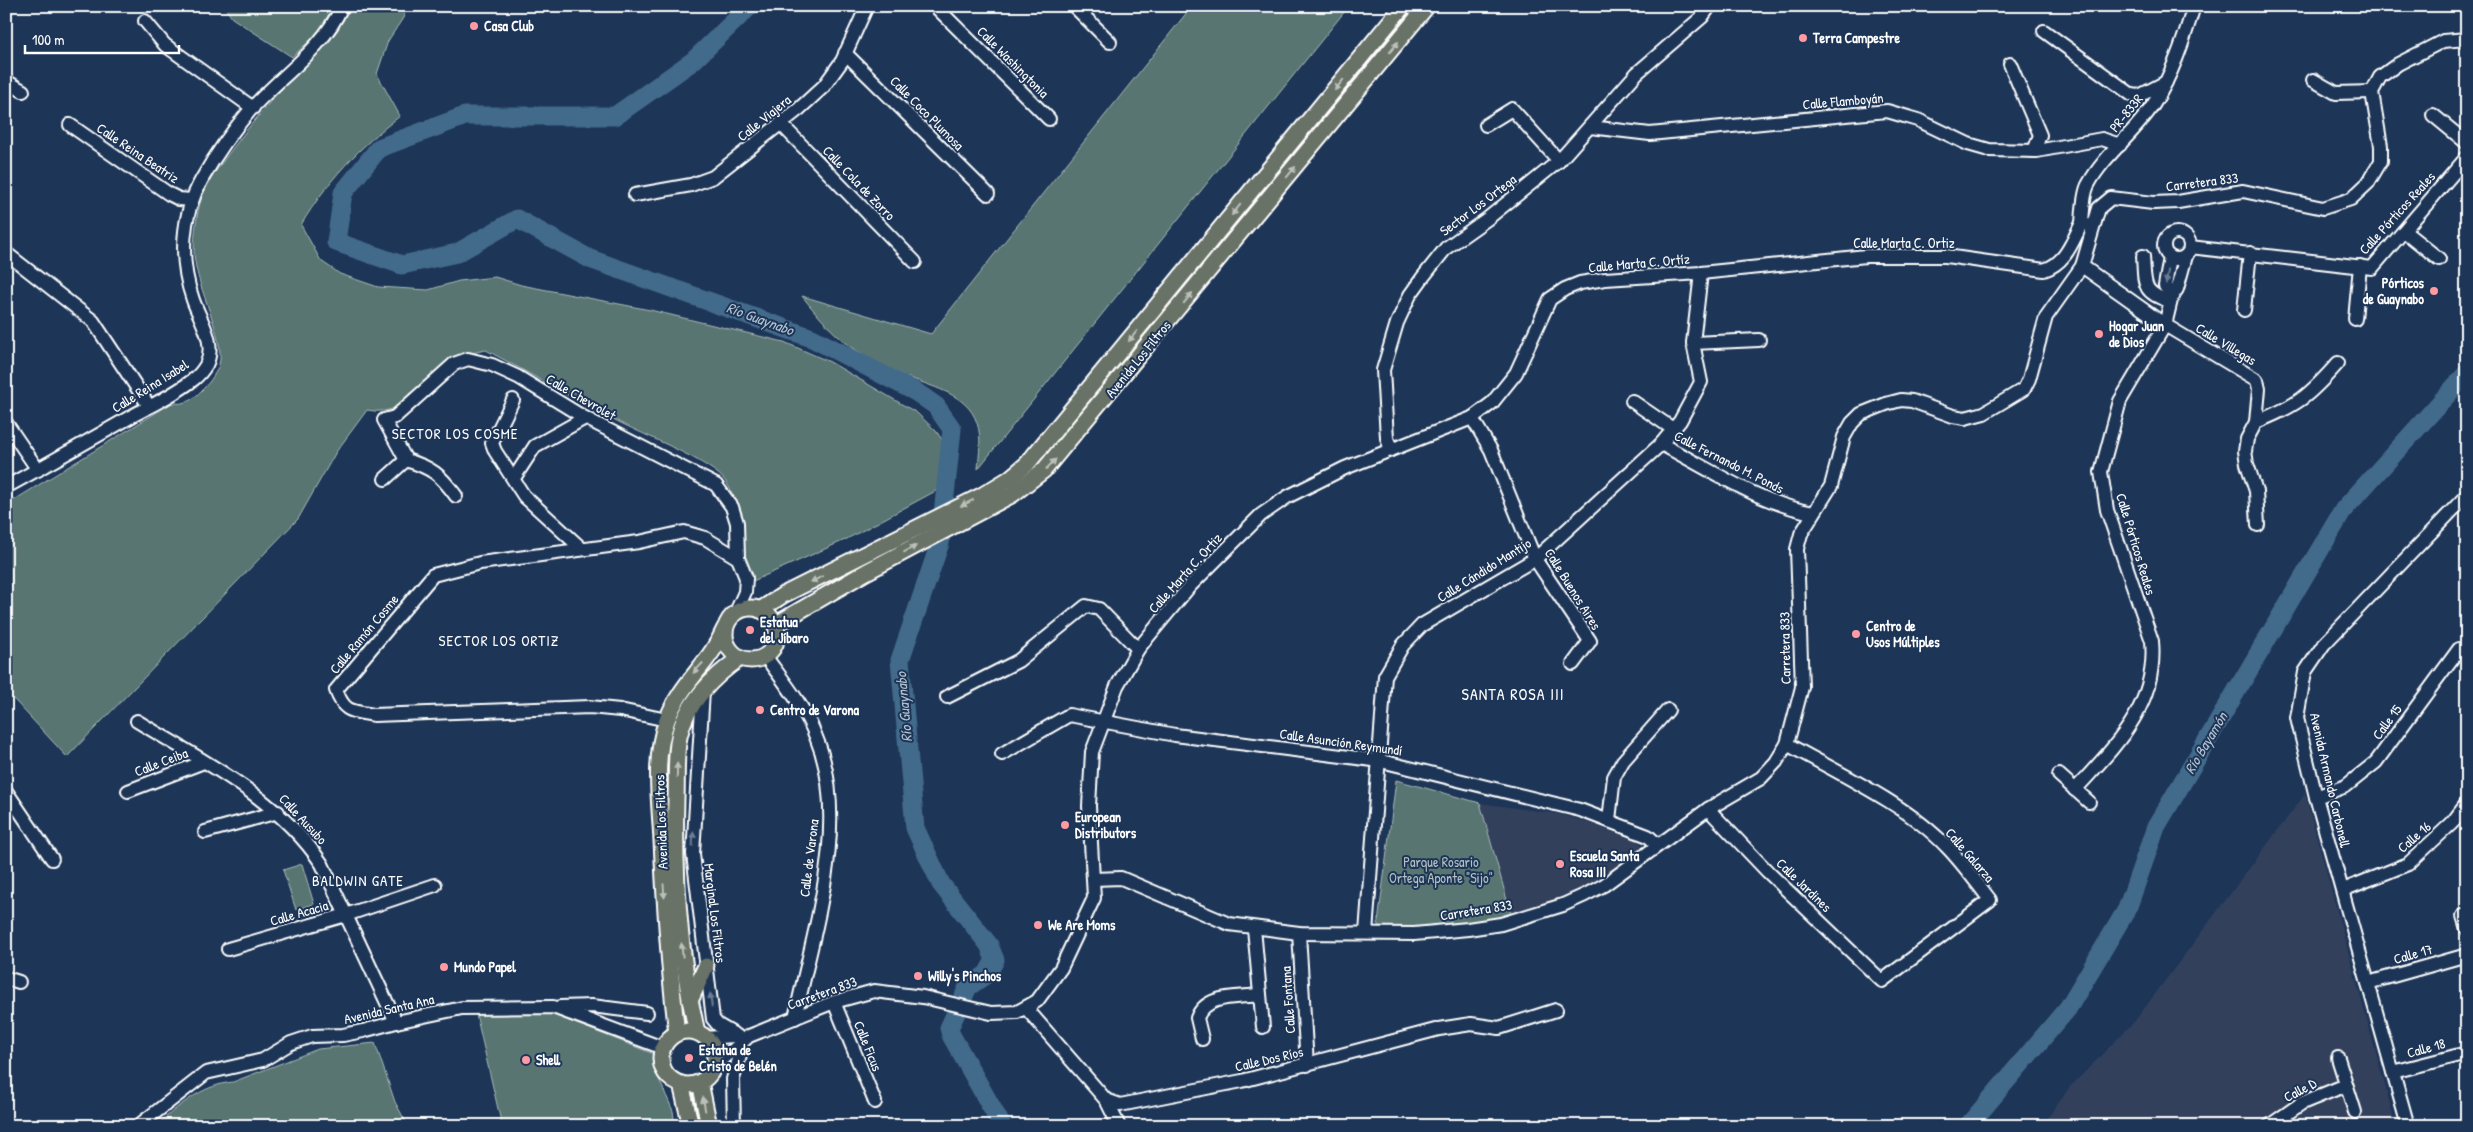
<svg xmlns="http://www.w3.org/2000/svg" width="2473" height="1132" font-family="'Patrick Hand',sans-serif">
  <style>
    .built { fill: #30415c }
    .green { fill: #587472; stroke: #acbab8 }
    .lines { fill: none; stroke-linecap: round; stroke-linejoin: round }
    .river { stroke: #436a8b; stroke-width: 19 }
    .minor-casing { stroke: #fff; stroke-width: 16 }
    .major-casing { stroke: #fff; stroke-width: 19 }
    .minor { stroke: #1d3557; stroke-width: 12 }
    .major { stroke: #697266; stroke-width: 15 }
    .oneway { fill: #bcc0ba }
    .oneway2 { fill: #6c7c92 }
    .poi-dot { fill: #ff9aa2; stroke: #1d3557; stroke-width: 2 }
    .labels { text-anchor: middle; stroke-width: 4; stroke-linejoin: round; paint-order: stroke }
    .poi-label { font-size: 14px; font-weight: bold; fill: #fff; stroke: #1d3557; text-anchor: start }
    .street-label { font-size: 14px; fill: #fff; stroke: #1d3557 }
    .park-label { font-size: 14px; fill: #b4c0c0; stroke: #1d3557 }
    .water-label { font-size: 15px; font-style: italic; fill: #b4c3d1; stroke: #1d3557 }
    .neighbourhood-label { font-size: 15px; letter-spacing: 1px; fill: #fff; stroke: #1d3557 }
    .quarter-label { font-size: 16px; letter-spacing: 1px; fill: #fff; stroke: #1d3557 }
  </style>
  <rect width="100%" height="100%" fill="#1d3557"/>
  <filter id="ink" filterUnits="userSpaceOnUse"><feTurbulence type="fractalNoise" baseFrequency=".02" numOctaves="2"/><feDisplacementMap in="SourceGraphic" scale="10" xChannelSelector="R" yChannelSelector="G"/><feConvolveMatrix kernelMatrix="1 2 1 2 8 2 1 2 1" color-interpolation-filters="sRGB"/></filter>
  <g filter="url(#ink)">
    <!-- built -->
    <g class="built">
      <polygon points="2305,794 2396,1126 2042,1126 2068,1089 2134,1022"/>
      <polygon points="1480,803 1559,814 1586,822 1636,840 1641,844 1642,849 1606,877 1583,891 1512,918"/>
    </g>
    <!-- green -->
    <g class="green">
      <polygon points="224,6 333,6 319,32 292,57 232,18"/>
      <path d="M353,6H407L403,18L388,41L377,74L400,116C358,148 328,180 301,225L321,261L340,274L378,287L428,290L459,281L495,277L521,285L650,310L784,342L830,362L917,413L936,431L948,448L949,456L943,487L845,540L753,581C738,549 746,512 726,482C713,462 641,434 617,421C572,399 530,373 486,350C440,355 417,421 367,410L336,452L298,519L67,757L6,691V505L172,403C184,405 193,400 201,391C208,385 220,369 220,359C222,329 193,282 194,248C194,237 197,211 201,200C207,181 222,163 233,148C270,98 314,54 353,6Z"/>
      <path d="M1192,6H1349L978,469C979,454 982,437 977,423C967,392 929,387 903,375C888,368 873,360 859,352C836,338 819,317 802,296L931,334Z"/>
      <polygon points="1396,780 1480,803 1512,918 1390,931 1381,929 1378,923"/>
      <polygon points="302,864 314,904 296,910 283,870"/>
      <polygon points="476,1014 551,1014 654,1054 658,1077 673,1111 675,1126 502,1126"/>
      <path d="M375,1043L395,1102L408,1126H156C178,1106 202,1085 233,1082L318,1049Z"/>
    </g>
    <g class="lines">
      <!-- river -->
      <g class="river">
        <polyline points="750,6 693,61 615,116 465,116 379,148 343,193 336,242 402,265 457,253 517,219 590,259 812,338 916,392 936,406 952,429 940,543 900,660 915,828 941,884 989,945 995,960 987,974 968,987 949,1028 951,1035 1002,1126"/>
        <polyline points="1968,1126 2068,1008 2127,909 2156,827 2344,509 2467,373"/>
      </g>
      <defs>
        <g id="minor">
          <polyline points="935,6 1049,119"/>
          <polyline points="1074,6 1110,42"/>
          <polyline points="145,21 165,45 253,108"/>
          <polyline points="2044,31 2132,95 2139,96 2166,82"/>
          <polyline points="845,53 988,194"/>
          <polyline points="2010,64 2040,135 2034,151"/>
          <polyline points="2313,80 2336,93 2372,92"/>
          <polyline points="6,81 23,91"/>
          <polyline points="2433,115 2467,143"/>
          <polyline points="781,124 915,262"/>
          <polyline points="70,125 169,194 179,199 191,200"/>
          <polyline points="1486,125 1512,109 1559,161"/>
          <polyline points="1590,127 1650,134 1887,111 1918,120 1968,144 1989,150 2037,151 2102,139 2120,145"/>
          <polyline points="635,195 691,185 713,177 799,109 824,86 842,61 867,6"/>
          <path d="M2090,226L2082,223C2083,212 2083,195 2088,185C2104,155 2134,134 2153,105C2172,76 2184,39 2194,6"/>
          <polyline points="2404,231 2439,259"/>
          <circle cx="2177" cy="246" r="13"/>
          <polyline points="2190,247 2372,268 2467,157"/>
          <polyline points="6,253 93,321 149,406"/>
          <path d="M2143,256C2145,283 2141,293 2170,301"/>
          <polyline points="2170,257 2165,286 2172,296"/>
          <polyline points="2082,266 2165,325 2257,380 2259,389 2256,422 2247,439 2245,451 2247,464 2256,491 2258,525"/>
          <polyline points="2244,310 2250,253"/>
          <polyline points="2355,319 2360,266"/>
          <polyline points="1693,343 1759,340"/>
          <polyline points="513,400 492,443 495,451 524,496 582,549"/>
          <polyline points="1632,401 1673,429"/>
          <polyline points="1472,418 1491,450 1535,559 1590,641 1573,664"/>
          <path d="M2256,422C2297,406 2309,396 2338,363"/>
          <polyline points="6,423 38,470"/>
          <path d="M1661,444C1709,469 1759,503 1813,513"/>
          <polyline points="1391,450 1387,438 1383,370 1397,323 1410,295 1423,277 1446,248 1487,219 1559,161 1637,73 1702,17 1710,6"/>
          <path d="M406,460C432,468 440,474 456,496"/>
          <polyline points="514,478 535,446 585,418"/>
          <polyline points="385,479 406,460 384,420 395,417 454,364 468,359 492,365 518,377 585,418 716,485 732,507 737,523 738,558 746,578 745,592 736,612"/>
          <path d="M6,487C48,464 90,440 132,416C152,405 176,394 194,379C198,376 203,370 206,365C217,343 200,320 193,300C179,260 181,216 202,179C216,154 233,130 252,108C282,75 324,48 342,6"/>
          <path d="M765,656C784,682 805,707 816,737C851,821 813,932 795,1018"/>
          <polyline points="703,691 693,854 713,1019 718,1025 737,1036"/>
          <polyline points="947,697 1018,661 1086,606 1099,609 1138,649"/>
          <path d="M667,720L620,710L590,707L374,715C352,711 344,713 336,690L433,575L480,563L639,542L684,532L705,538L738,558"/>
          <path d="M137,721C204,762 277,797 322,864L396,1022"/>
          <polyline points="1002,754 1069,715 1175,735 1381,761 1580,810 1648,836 1658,845"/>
          <polyline points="2059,775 2089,802"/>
          <path d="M2075,790C2115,746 2158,706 2152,641L2107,510L2101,472L2120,401L2165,325L2172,296L2177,289L2186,256"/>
          <polyline points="6,791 52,859"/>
          <polyline points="128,791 204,762"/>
          <polyline points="2316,797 2346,786 2376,762 2459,649 2467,649"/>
          <path d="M1708,809L1768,872L1882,981L1990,900C1976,882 1962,862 1946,846C1906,804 1838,773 1787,744"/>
          <polyline points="1609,820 1614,777 1623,761 1668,710"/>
          <polyline points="205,832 278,812"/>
          <polyline points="1094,879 1121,878 1229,924 1299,933 1414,934 1468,929 1501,924 1563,905 1585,895 1604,885 1708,809 1761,778 1776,762 1787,744 1802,687 1797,549 1801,534 1831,486 1844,437 1852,423 1861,414 1886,404 1901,400 1912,401 1953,416 1965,418 1984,413 2024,389 2029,379 2046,317 2082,266 2099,208 2111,198 2153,203 2178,202 2243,191 2323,208 2351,199 2368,183 2381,161 2381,146 2372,92 2380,77 2398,64 2443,41 2467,39"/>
          <polyline points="2343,890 2408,864 2452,823 2467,803"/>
          <polyline points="2463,916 2467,929"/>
          <polyline points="1254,928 1263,1027"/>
          <polyline points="1299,933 1307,1065"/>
          <polyline points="1366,933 1385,676 1403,645 1422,625 1535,559 1661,444 1680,421 1701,382 1693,343 1701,273"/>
          <polyline points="228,949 346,915 435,885"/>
          <polyline points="6,978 19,982"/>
          <polyline points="2368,983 2467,955"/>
          <polyline points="834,1002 875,1102"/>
          <polyline points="560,1007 592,1006 647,1013"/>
          <polyline points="1026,1008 1106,1100 1119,1126"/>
          <polyline points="706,1038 734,1036"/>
          <path d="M1202,1039L1197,1018C1206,994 1236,998 1259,995"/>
          <polyline points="2338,1058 2355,1112"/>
          <path d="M714,1067L749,1036L834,1002L874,991L923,997L991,1013L1017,1012L1037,1001L1061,968L1094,898L1089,806L1092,752L1117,686L1138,649L1190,586L1261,515L1287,497L1345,468L1472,418L1492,403L1516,373L1550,299L1565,289L1580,283L1605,279L1701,273L1866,256H1946L2044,270C2066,263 2072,242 2082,223"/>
          <polyline points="2393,1072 2467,1053"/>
          <polyline points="1106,1100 1120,1105 1242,1081 1439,1029 1471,1024 1499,1028 1556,1010"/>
          <polyline points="138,1126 206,1073 263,1060 291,1043 312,1036 343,1035 363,1031 396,1022 462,1008 553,1007 663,1048"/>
          <polyline points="734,1126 733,1079 740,1056"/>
          <polyline points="2269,1126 2302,1103 2346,1085"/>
          <polyline points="2408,1126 2316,797 2297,718 2305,672 2324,644 2467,495"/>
        </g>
        <g id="major">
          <circle cx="751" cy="634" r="26"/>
          <polyline points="760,610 783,595 981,496 1009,479 1027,464 1403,6"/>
          <polyline points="775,625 866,572 1013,494 1044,470 1427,6"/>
          <polyline points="690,1001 706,966"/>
          <circle cx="688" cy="1058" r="27"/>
          <path d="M697,1032C679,956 674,877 676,798C677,778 675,757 679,737C685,704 714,676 740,658"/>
          <path d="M677,1033C669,969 665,905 662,841C660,801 653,758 667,720C681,682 710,664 725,628"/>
          <polyline points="700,1082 709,1126"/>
          <polyline points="681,1084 691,1126"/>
        </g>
      </defs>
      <!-- minor casing -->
      <use href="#minor" class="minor-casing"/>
      <!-- major casing -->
      <use href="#major" class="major-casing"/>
      <!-- minor -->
      <use href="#minor" class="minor"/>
      <!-- major -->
      <use href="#major" class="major"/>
    </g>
    <!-- one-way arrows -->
    <defs><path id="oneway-solid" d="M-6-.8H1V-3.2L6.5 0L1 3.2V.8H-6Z" transform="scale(1.25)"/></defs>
    <g class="oneway">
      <use href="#oneway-solid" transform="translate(1394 47) rotate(-51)"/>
      <use href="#oneway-solid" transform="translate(1339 85) rotate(129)"/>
      <use href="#oneway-solid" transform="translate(1291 172) rotate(-51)"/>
      <use href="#oneway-solid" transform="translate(1236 210) rotate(129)"/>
      <use href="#oneway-solid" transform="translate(1188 298) rotate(-51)"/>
      <use href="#oneway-solid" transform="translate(1133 336) rotate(129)"/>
      <use href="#oneway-solid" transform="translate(1051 464) rotate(-46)"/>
      <use href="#oneway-solid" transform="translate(967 503) rotate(153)"/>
      <use href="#oneway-solid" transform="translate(910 549) rotate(-28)"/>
      <use href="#oneway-solid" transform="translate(817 579) rotate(154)"/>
      <use href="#oneway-solid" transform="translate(698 668) rotate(133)"/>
      <use href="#oneway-solid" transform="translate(677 770) rotate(-89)"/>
      <use href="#oneway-solid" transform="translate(664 891) rotate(86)"/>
      <use href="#oneway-solid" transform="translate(682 950) rotate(-95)"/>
      <use href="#oneway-solid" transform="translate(704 1104) rotate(-101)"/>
    </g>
    <g class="oneway2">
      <use href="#oneway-solid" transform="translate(2167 277) rotate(99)"/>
      <use href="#oneway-solid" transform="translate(693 839) rotate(-87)"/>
      <use href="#oneway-solid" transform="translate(711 1000) rotate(-97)"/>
    </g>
  </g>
  <!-- markers -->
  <g class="poi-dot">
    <circle cx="474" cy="26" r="5"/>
    <circle cx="1803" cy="38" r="5"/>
    <circle cx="2434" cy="291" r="5"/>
    <circle cx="2099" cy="334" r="5"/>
    <circle cx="750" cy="630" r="5"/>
    <circle cx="1856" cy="634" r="5"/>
    <circle cx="760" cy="710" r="5"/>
    <circle cx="1065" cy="825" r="5"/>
    <circle cx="1560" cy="864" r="5"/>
    <circle cx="1038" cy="925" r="5"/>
    <circle cx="444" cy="967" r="5"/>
    <circle cx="918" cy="976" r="5"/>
    <circle cx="689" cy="1058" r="5"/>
    <circle cx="526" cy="1060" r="5"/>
  </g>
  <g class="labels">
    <!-- poi labels -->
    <g class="poi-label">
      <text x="484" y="31">Casa Club</text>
      <text x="1813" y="43">Terra Campestre</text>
      <text x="2424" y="288" text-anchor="end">Pórticos<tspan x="2424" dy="16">de Guaynabo</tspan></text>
      <text x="2109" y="331">Hogar Juan<tspan x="2109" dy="16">de Dios</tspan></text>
      <text x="760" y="627">Estatua<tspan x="760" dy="16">del Jíbaro</tspan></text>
      <text x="1866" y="631">Centro de<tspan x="1866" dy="16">Usos Múltiples</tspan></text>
      <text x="770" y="715">Centro de Varona</text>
      <text x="1075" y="822">European<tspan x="1075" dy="16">Distributors</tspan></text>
      <text x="1570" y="861">Escuela Santa<tspan x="1570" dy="16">Rosa III</tspan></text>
      <text x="1048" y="930">We Are Moms</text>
      <text x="454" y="972">Mundo Papel</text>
      <text x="928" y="981">Willy's Pinchos</text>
      <text x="699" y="1055">Estatua de<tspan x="699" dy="16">Cristo de Belén</tspan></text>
      <text x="536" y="1065">Shell</text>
    </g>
    <!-- street labels -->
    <g class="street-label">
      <text transform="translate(1013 62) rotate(45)" y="5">Calle Washingtonia</text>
      <text transform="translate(1843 101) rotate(-5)" y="5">Calle Flamboyán</text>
      <text transform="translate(927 113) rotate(45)" y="5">Calle Coco Plumosa</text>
      <text transform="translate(2126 113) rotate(-51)" y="5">PR-833R</text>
      <text transform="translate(764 118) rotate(-39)" y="5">Calle Viajera</text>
      <text transform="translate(138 153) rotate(34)" y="5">Calle Reina Beatriz</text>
      <text transform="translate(2202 182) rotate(-7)" y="5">Carretera 833</text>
      <text transform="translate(859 183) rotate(46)" y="5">Calle Cola de Zorro</text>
      <text transform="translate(1478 205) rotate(-37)" y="5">Sector Los Ortega</text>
      <text transform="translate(2397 213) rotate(-48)" y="5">Calle Pórticos Reales</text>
      <text x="1904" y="248">Calle Marta C. Ortiz</text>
      <text transform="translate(1639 263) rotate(-5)" y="5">Calle Marta C. Ortíz</text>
      <text transform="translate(2226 344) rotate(31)" y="5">Calle Villegas</text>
      <text transform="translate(1138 359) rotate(-51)" y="5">Avenida Los Filtros</text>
      <text transform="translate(150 386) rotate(-32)" y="5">Calle Reina Isabel</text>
      <text transform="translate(581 397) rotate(30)" y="5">Calle Chevrolet</text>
      <text transform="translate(1729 462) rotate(27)" y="5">Calle Fernando M. Ponds</text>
      <text transform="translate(2136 544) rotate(73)" y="5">Calle Pórticos Reales</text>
      <text transform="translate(1484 570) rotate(-32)" y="5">Calle Cándido Mantijo</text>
      <text transform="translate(1185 573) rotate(-48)" y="5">Calle Marta C. Ortiz</text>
      <text transform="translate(1573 589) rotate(58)" y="5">Calle Buenos Aires</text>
      <text transform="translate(364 634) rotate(-50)" y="5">Calle Ramón Cosme</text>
      <text transform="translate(1785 648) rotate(-91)" y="5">Carretera 833</text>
      <text transform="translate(2387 722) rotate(-54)" y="5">Calle 15</text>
      <text transform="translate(1341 742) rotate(8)" y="5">Calle Asunción Reymundí</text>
      <text transform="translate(161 762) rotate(-21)" y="5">Calle Ceiba</text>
      <text transform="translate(2330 780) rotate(77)" y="5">Avenida Armando Carbonell</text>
      <text transform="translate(303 819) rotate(47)" y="5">Calle Ausubo</text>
      <text transform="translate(661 822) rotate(-92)" y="5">Avenida Los Filtros</text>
      <text transform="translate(2414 837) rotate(-41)" y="5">Calle 16</text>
      <text transform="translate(1970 855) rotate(49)" y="5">Calle Galarza</text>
      <text transform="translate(809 858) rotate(-83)" y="5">Calle de Varona</text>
      <text transform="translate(1804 885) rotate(44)" y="5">Calle Jardines</text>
      <text transform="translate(1476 910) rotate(-9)" y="5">Carretera 833</text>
      <text transform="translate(299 913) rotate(-16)" y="5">Calle Acacia</text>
      <text transform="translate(715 913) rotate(83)" y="5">Marginal Los Filtros</text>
      <text transform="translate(2413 954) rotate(-16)" y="5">Calle 17</text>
      <text transform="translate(822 993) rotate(-20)" y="5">Carretera 833</text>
      <text transform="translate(1288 1000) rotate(-94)" y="5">Calle Fontana</text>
      <text transform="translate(389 1009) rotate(-13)" y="5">Avenida Santa Ana</text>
      <text transform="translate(868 1046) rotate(68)" y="5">Calle Ficus</text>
      <text transform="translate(2426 1048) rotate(-15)" y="5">Calle 18</text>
      <text transform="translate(1269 1059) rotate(-13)" y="5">Calle Dos Ríos</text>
      <text transform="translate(2300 1090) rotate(-28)" y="5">Calle D</text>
    </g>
    <!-- park labels -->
    <g class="park-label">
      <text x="1441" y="867">Parque Rosario<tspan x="1441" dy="16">Ortega Aponte "Sijo"</tspan></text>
    </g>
    <!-- water labels -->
    <g class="water-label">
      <text transform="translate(760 319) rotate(20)" y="5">Río Guaynabo</text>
      <text transform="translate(904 707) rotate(-95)" y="5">Río Guaynabo</text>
      <text transform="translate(2206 743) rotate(-59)" y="5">Río Bayamón</text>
    </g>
    <!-- neighbourhood labels -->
    <g class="neighbourhood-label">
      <text x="455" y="439">SECTOR LOS COSME</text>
      <text x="499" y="646">SECTOR LOS ORTIZ</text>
      <text x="358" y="886">BALDWIN GATE</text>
    </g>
    <!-- quarter labels -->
    <g class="quarter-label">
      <text x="1513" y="700">SANTA ROSA III</text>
    </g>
  </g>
  <!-- margin -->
  <rect width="2473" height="1132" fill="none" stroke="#1d3557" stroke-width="25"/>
  <rect x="12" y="12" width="2448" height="1107" fill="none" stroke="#fff" stroke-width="2" filter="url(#ink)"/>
  <!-- scale -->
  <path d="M25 45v8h154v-8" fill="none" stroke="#ffffff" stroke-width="2.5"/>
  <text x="32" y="45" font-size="15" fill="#ffffff" stroke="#1d3557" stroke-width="4" paint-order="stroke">100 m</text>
</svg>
